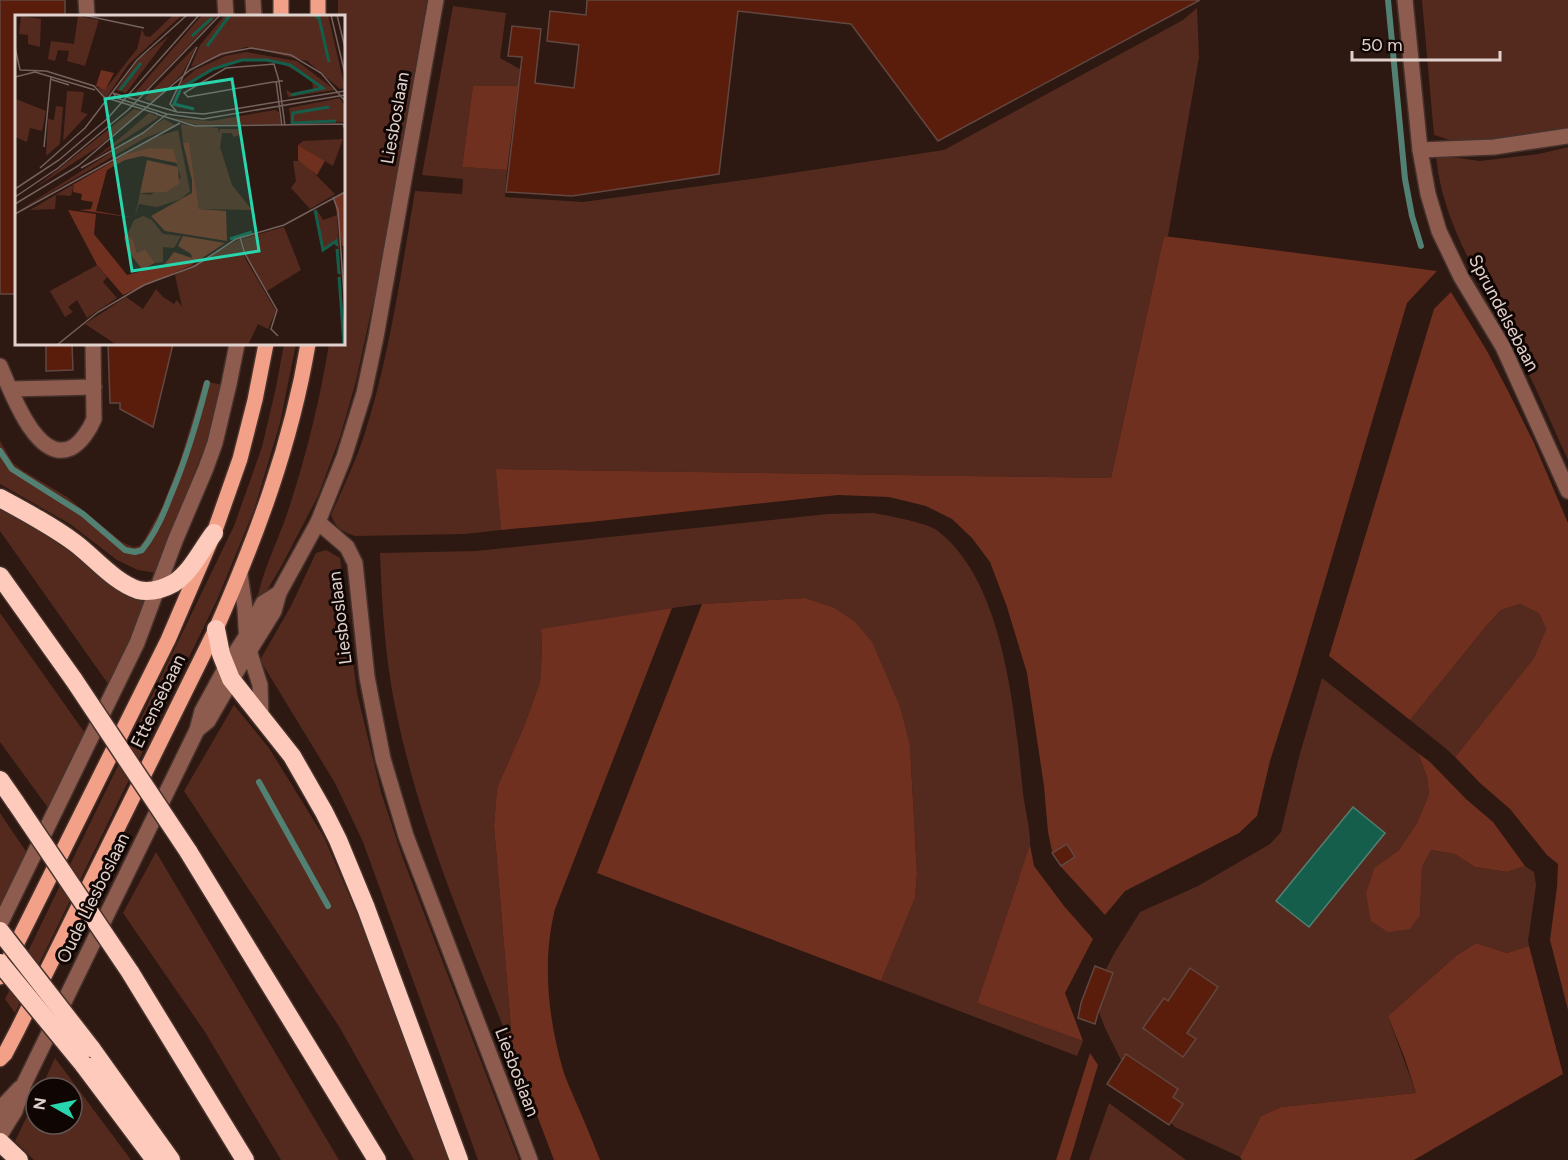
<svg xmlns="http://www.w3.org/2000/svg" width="1568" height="1160" font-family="Figtree,sans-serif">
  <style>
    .green { fill: #542a1e; fill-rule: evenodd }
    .forest { fill: #70301f }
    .water { fill: #155e4c; stroke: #528073; stroke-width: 1.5 }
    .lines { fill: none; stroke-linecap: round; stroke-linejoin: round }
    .stream { stroke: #528073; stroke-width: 6 }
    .building { fill: #5a1d0b; stroke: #614740; stroke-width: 1.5 }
    .minor-casing { stroke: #46322c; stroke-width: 18 }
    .major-casing { stroke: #46322c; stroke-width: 18 }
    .highway-casing { stroke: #46322c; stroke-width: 21 }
    .minor { stroke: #8e5c4e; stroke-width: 15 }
    .major { stroke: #f3a089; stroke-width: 15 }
    .highway { stroke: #fdcabb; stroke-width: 18 }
    .highway-bridge-casing { stroke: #46322c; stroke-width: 21; stroke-linecap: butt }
    .highway-bridge { stroke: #fdcabb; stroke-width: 18 }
    .labels { text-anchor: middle; stroke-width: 6; stroke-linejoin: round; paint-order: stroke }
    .street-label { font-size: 18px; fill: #e1d1cd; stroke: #0f0604 }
    .inset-river { fill: none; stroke: #155e4c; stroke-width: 3 }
    .inset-road { fill: none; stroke: #75625d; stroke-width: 1.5 }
    .view { fill: #29d5ad; fill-opacity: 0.15; stroke: #29d5ad; stroke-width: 3 }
    .inset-edge { fill: none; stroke: #e1d1cd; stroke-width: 3 }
  </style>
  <rect width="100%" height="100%" fill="#2d1812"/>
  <!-- green -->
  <g class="green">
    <path d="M338,0H427L377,284L356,381L340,437L318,496L282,565L255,611C260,574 279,540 290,505C307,452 320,399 329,344H344V16H338Z"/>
    <polygon points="1422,0 1568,0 1568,131 1548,136 1456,142 1434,135"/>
    <path d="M453,6L506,13L500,58L520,69L518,86L473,87L462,167L507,170L505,197L583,202L765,177L944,150L1183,20L1197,8L1199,57L1168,236H1164L1111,478L497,469L501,530L465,534L355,536C342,531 336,529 331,515C342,490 354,465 363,439C389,359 401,274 415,191L462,194L463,179L422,175Z"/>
    <path d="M1568,147V460C1551,423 1535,385 1516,348C1485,285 1442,227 1436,155L1480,161L1539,154Z"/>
    <polygon points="284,344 296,344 280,423 254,510 217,600 15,1013 5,999 234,526 262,447 276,387"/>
    <polygon points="204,381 223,385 210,432 156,573 138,570 117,560 70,524 0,484 0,441 13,463 22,470 67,497 122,542 133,547 139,546 143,542 162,507 180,461"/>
    <path d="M0,509C32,526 63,546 92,567C113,582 123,594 147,603L111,688L0,531Z"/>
    <path d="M873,513C889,516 926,522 938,531C1005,583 1015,715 1023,793C1025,810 1030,827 1030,843C1030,853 1020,876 1016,886C1003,925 990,964 977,1003L1083,1041L1077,1056L881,981L915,898L917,873L910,746L804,598L702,604L672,608L541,630L542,649L540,682L525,724L497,788L494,826L513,1052C470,940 420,829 396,711C385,659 382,606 380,553L476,551L828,514Z"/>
    <polygon points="326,550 340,558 357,693 381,792 402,856 519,1160 478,1160 363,842 335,783 260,660 291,606 316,553"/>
    <polygon points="1520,604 1539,612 1546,629 1534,658 1455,757 1444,747 1410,720 1488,624 1501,610"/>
    <polygon points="0,613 87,736 49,809 0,742"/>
    <path d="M1322,678L1418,753L1427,777L1429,794L1417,823L1399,850L1374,868L1366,893L1420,915L1422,867L1431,850L1455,854L1475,867L1507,872L1525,866L1534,872L1536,885L1528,941L1529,946L1507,953L1476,943L1457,955L1388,1016L1416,1093L1281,1107L1261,1116L1240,1157L1175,1127L1147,1098L1118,1076L1121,1060L1105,1028L1095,1002L1097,986L1115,952L1140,912L1198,886L1270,844L1281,832L1299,757ZM1353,807L1385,833L1309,927L1277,901Z"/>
    <polygon points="234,705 269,748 324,837 355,909 452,1160 414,1160 340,1028 184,791"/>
    <polygon points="0,813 27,853 0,909"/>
    <polygon points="156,852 339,1160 281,1160 205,1032 123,913"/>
    <polygon points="55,1058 131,1160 34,1160 15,1141 36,1098 36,1124 72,1124 72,1088 41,1088"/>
    <polygon points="1109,1103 1186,1160 1089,1160"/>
  </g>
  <!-- forest -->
  <g class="forest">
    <polygon points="473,86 518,86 507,170 462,167"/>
    <polygon points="1164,236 1437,271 1407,303 1296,679 1270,761 1257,816 1239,833 1125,891 1105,915 1062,868 1052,851 1048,832 1044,786 1027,673 1007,607 990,562 972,538 952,519 926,506 889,497 838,495 590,522 501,530 496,469 1111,478"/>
    <polygon points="1451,292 1487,351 1508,391 1534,443 1568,523 1568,1010 1550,940 1557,887 1558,864 1547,855 1510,809 1480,783 1455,757 1534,658 1546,629 1539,613 1520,604 1501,610 1488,624 1410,720 1329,656 1434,309"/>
    <polygon points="804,598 834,608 854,621 872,642 900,707 910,746 917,873 915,898 881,981 597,873 702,604"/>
    <path d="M672,608L555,909C542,961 548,1018 563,1070C566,1080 571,1090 575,1100C584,1120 592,1140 600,1160H554L513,1052L494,826L497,788L525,724L540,682L542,649L541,629Z"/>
    <polygon points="1418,753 1430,762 1466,799 1493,822 1525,866 1507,872 1475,867 1455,854 1431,850 1422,867 1420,915 1410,929 1388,932 1371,921 1366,893 1374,868 1399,850 1417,823 1429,794 1427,777"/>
    <polygon points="1030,845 1034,866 1064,906 1093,939 1065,993 1083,1041 977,1003"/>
    <polygon points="1476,943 1507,953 1529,946 1563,1074 1414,1160 1242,1160 1240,1157 1261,1116 1281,1107 1416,1093 1405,1059 1388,1016 1457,955"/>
    <polygon points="1090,1053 1098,1065 1070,1160 1056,1160"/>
  </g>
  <!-- water -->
  <polygon class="water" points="1353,807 1385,833 1309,927 1276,901"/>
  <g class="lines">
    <!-- stream -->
    <g class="stream">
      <polyline points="1388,0 1405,179 1412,216 1421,246"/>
      <path d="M0,451L12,469L83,514L125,550L135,552L142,550C154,535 163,516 170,497C186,460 197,422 207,383"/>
      <polyline points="259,782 328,906"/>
    </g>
  </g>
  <!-- building -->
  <g class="building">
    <polygon points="0,0 65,0 65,16 16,16 16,294 0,294"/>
    <polygon points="587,0 1200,0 938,141 851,24 738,11 719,174 572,196 506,192 522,57 508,56 512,26 541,29 535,83 574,88 579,45 547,41 550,11 586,15"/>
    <polygon points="46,344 72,344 73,370 46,371"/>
    <polygon points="108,344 173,344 153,427 120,409 120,403 110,403"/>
    <polygon points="1067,844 1075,857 1061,866 1052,853"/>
    <polygon points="1095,966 1113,973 1098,1013 1095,1024 1078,1018 1081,1003"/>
    <polygon points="1190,968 1218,987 1187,1033 1196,1039 1183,1057 1143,1028 1164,998 1168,1001"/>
    <polygon points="1126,1054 1178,1089 1173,1097 1183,1104 1169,1125 1107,1084"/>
  </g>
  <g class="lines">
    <defs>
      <g id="minor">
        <polyline points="86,0 87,16"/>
        <polyline points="225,0 226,16"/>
        <polyline points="253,0 254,16"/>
        <polyline points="1405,0 1420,150 1428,194 1439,231 1461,277 1503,347 1568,491"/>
        <polyline points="1420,150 1494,147 1568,136"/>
        <path d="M0,366C10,388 36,464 71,448C81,443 90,429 94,419L93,344"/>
        <polyline points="11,389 94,387"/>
        <polyline points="318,522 347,547 355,563 367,677 383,759 406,836 530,1160"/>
        <polyline points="240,574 245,608 247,644 260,685 261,719"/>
        <polyline points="197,730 208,721 238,669 274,611 279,593 318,522 344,457 364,393 376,337 436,0"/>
        <polyline points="0,924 137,643 175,541 206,468 215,443 229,384 237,344"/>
        <polyline points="0,1113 4,1105 20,1088"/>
        <polyline points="0,1135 15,1111 24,1084 197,730 202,711 226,667 247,635 263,603 279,593"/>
      </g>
      <g id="major">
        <polyline points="318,0 318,16"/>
        <polyline points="281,16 281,0"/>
        <polyline points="0,977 168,640 214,533 240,459 255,400 266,344"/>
        <path d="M0,1059L5,1054L17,1031L216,629C257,535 291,445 308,344"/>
      </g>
      <g id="highway">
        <path d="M0,498C26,512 52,526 75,543C95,558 114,582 138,590C150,593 163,589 174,583C192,571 201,550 214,533"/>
        <polyline points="0,576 74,680"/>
        <polyline points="216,629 221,654 231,679 292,756 324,812 338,840 366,908 459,1160"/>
        <polyline points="0,780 16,803"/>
        <polyline points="188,851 377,1160"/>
        <polyline points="130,972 245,1160"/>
        <polyline points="91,1048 171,1160"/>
        <polyline points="83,1064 155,1160"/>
        <polyline points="0,1142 19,1160"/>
      </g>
    </defs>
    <!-- minor casing -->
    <use href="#minor" class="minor-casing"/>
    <!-- major casing -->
    <use href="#major" class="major-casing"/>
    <!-- highway casing -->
    <use href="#highway" class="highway-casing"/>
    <!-- minor -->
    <use href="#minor" class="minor"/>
    <!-- major -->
    <use href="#major" class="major"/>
    <!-- highway -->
    <use href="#highway" class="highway"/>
    <defs>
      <g id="highway-bridge">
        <polyline points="74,680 188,851"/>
        <polyline points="16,803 130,972"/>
        <polyline points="0,931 91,1048"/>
        <polyline points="0,963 83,1064"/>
      </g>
    </defs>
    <!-- highway-bridge casing -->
    <use href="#highway-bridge" class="highway-bridge-casing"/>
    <!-- highway-bridge -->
    <use href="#highway-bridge" class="highway-bridge"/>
  </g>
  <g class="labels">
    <!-- street labels -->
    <g class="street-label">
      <text transform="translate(395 118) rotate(-80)" y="6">Liesboslaan</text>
      <text transform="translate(1504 313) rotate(62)" y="6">Sprundelsebaan</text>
      <text transform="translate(340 618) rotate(-97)" y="6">Liesboslaan</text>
      <text transform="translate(158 701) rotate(-64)" y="6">Ettensebaan</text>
      <text transform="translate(93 898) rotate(-64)" y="6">Oude Liesboslaan</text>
      <text transform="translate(517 1072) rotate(69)" y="6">Liesboslaan</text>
    </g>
  </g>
  <!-- overview -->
  <g transform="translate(15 15)">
    <rect width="330" height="330" fill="#2d1812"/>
    <path d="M158,0H167L113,50L92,82L88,80L83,73L92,72L122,34L127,14L130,21L135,22ZM187,0H203L124,82L118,80ZM210,0H313L330,73L325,74L292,46L231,32L176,52L185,30ZM6,1L26,4L25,32L13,29V20L4,19ZM63,1L84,5L70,51L52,46L54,36L43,35L40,46L33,44L36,26L59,29ZM154,21L111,78L101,75L125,43ZM182,30L167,59L138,87L129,84ZM231,37L282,46L320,75L273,82L271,75L277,78L298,74L297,65L268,49L233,44L201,53L167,74L160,89L179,95L157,91L166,67L180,55L210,41ZM52,76L69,77L66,97L73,99L48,126ZM325,83L330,92V107L276,109L274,93ZM1,84L31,96L27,116L15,113L12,127L0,122ZM41,91L48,92L45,129L31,141L33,104L39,105ZM119,94L127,96L83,132L20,173ZM260,95L264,97L266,109L182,110L155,103L196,106ZM134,98L144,102L76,146L110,119ZM149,104L162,111L130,123L0,198ZM166,109L203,113L204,118L205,114H224V120L219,122L216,118H207L205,132L217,170L237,195L184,194L174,127L168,128ZM163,115L175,176L166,184L142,192L124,189L120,201L125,178L135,180L166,163L157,135L135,133L111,139L141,122ZM328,124L318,151L283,130L288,126ZM278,146H287L320,179L295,194L276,173L281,166ZM59,169L56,181L41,180L40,194L15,195ZM301,193L308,205L322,200L330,330L322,227L308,235ZM128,201L137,205L148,219L166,221L159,233L148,232V247L140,248L130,234L122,238L118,224L112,220L119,205ZM269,212L286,255L252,276L232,242L227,224ZM225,224L230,243L261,296L253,314L243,309L233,330H102L70,309L111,282L128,294L141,274L148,282L159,289L162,285L167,292L160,260ZM82,250L92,262L88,267L102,283L72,303L62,285L53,292L58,297L50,302L35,276Z" fill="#542a1e"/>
    <path d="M86,55L99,58L90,75L81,71ZM174,127L184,194L211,196L212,226L150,216L136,201L177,178V165L168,128ZM283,130L310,146L302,160L283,145ZM135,133L158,134L162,148L127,141L110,145L92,155L81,196L120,203L64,195L76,194L78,187L66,185L67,179L58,177L59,169L111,139ZM132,145L163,152L164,169L151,177L125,178ZM330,178V230L327,231L319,182ZM53,195L81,199L79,219L112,260L149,250L159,237L177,243L176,239L163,231L168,221L210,228L175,251L108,280L82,250ZM112,220L118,224L122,238L130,234L140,248L127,254L112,235L109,222Z" fill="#70301f"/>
    <path class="inset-river" d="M300,0L304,3L314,47M177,21L197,3M192,31L215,0M105,75L126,48M314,92L278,98L277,108L321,106M179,94L159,89L166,73L198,54L227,45H252L275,50L308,73L276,80M300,195L308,235L321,226L322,231M215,224L237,217M322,234L324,259M324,262L329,330"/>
    <path class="inset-road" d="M68,0L129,13M316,0L330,59M322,0L330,33M0,32L5,55M5,55L31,56L79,71L89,82L143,99M0,62L20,57L80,75M35,64L54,70M261,66L267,111M268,66H264L261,67H258L173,82L169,78L211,53L259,49L264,66L270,111M98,78L102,83L152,99L188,104L330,80M98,78L162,97L189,99L330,76M162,97L155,89L182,32M141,99L180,111L328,109L330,115M29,132L36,61M25,153L70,113L122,45L172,0M66,153L128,118L152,99M0,174L44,145L92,104L184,0M0,182L43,153L113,95L205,0M318,182L323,195L330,294M0,189L63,151L175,55L206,39L236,33L276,40L306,58L330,86M0,199L165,108M225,222L230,239L262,295L256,314L263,321M42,330L83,297L129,270L180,251L221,224L269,210L330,177"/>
    <path class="view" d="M217,64L244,236L117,256L90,84Z"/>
    <rect width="330" height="330" class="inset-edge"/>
  </g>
  <!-- north arrow -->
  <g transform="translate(54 1106) rotate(279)"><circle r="28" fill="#0f0604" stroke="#635754" stroke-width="1.5"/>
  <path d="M0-4.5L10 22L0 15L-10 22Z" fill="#29d5ad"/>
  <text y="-9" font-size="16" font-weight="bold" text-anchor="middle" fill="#e1d1cd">N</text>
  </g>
  <!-- scale -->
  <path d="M1352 51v9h148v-9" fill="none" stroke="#e1d1cd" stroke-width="3"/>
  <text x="1361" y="51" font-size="18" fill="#e1d1cd" stroke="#0f0604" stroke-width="4.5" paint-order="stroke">50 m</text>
</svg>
